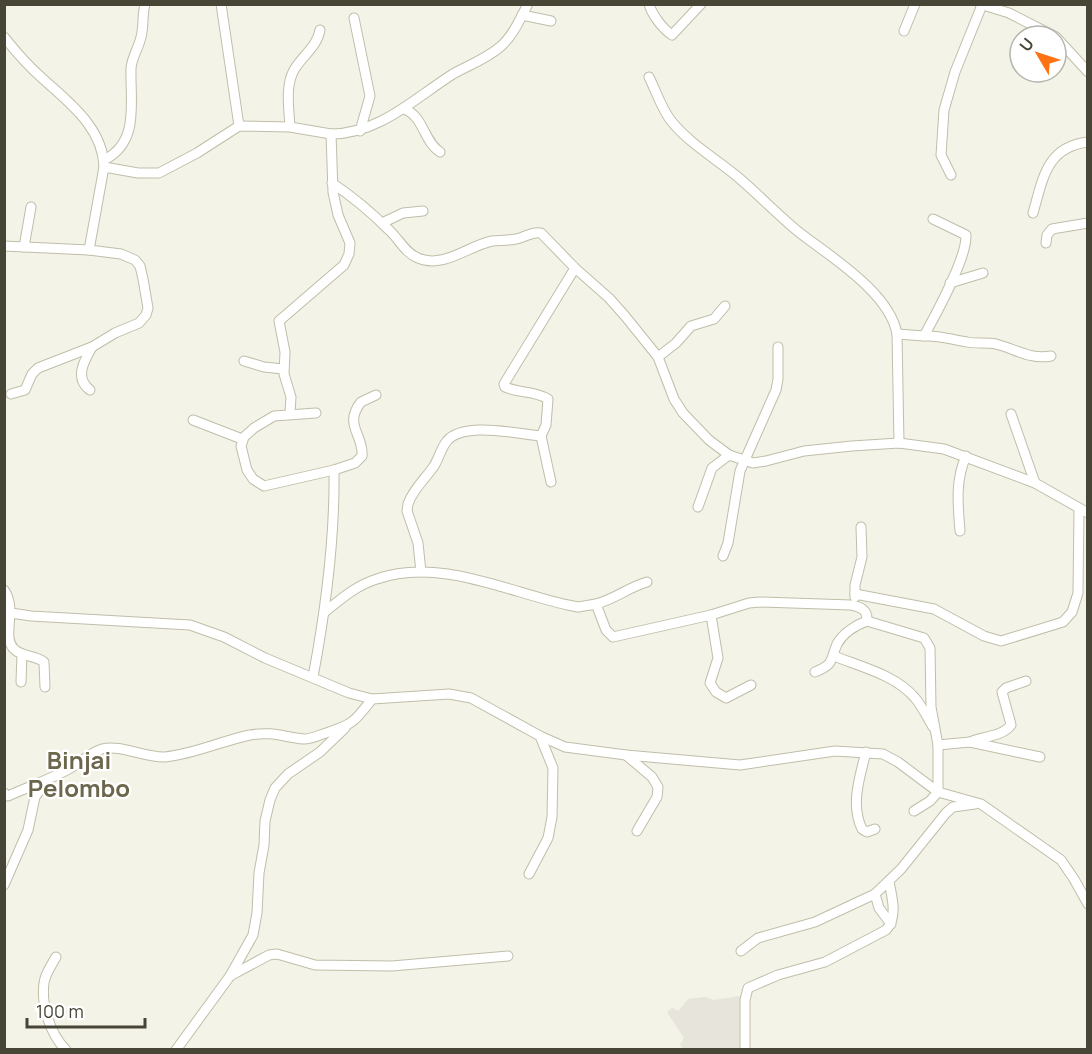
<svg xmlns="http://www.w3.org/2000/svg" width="1092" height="1054" font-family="Manrope,sans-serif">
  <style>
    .industrial { fill: #e6e4db }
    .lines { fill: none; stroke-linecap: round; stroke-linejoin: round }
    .minor-casing { stroke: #c0bea9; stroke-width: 11 }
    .minor { stroke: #fff; stroke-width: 9 }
    .labels { text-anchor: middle; stroke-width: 4.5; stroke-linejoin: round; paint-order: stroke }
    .quarter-label { font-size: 24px; font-weight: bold; fill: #6b664c; stroke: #fff }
  </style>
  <rect width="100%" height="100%" fill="#f4f3e7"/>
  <!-- industrial -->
  <polygon class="industrial" points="740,996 742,1049 683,1049 680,1045 684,1038 667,1012 672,1008 678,1011 688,999 705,997 714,1000"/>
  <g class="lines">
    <defs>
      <g id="minor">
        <polyline points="221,4 239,126"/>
        <path d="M649,4C652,15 663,29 672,35L701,4"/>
        <polyline points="980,4 1009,13 1054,36"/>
        <polyline points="522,15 551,21"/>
        <polyline points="354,18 370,96 360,131"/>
        <polyline points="904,31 915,4"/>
        <path d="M4,37C16,52 28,66 42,78C68,102 103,127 104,167L89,250"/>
        <polyline points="1056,37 1088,72"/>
        <path d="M649,77C656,91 662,110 672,122C690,144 718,160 739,178C760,196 779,216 800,233C831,257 890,293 897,334"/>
        <path d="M404,109C424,116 423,141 440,152"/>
        <path d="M290,127C289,109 285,86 294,70C302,56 317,47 320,30"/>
        <path d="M331,134C379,134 415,98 453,74C469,65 486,59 500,47C513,36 520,19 528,4"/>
        <path d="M104,160C140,142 130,102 131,68C132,57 139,47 141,37C144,26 142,15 145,4"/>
        <polyline points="104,167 138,173 159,173 197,153 239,126 290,127 331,134 333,192 338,215 350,243 349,254 344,265 279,321 285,352 284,374 291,397 290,413"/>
        <polyline points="951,175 941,155 944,110 955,72 982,5"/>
        <path d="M332,183C353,197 371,212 389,230C399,239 405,253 418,258C443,269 468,246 492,241C501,240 511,241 520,238C527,236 533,231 541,233L575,268L609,298L625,316L658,357L674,399L683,413L709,440L729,455L753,463L766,461L804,451L852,446L899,443L944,449L1035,483L1088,513"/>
        <path d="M1033,213C1043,179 1046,147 1088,142"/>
        <polyline points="382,223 403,213 423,211"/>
        <polyline points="1046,243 1047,235 1052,229 1088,223"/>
        <polyline points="4,246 89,250 121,254 135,260 140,266 143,279 148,308 146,315 139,323 115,333 92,347 38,368 32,374 25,390 11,394"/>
        <polyline points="24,247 31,207"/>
        <polyline points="950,283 983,273"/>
        <path d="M924,336C940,335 952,340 967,342C976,344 986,342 996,344C1015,349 1031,360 1051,356"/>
        <polyline points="658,357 676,343 691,326 714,319 725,306"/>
        <polyline points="244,361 264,367 283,369"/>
        <path d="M90,390C74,378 84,361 92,347"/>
        <polyline points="316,413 274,416 254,428 244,437 241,446 247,470 253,479 264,486 334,470"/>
        <polyline points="1011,414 1035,483"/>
        <polyline points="193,420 242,439"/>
        <path d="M541,436L546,425L548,399C536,391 518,393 505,387L504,384L575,268"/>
        <path d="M899,443L897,334L924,336C936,314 967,258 966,235L933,219"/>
        <polyline points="698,507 712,468 729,455"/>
        <path d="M960,531C958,505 955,481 966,456"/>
        <polyline points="723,556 728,543 740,471 776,390 778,379 778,347"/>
        <path d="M421,572L418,543L407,511L408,504C413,489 426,478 434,466C439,458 441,448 447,441C463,421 518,434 541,436L551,482"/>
        <path d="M4,590C18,610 1,636 14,649C22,657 35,655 44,662L45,687"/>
        <polyline points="855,594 934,609 984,636 1001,641 1063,622 1072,612 1078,593 1079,509"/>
        <polyline points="855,597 855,585 862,557 861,527"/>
        <path d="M596,604C615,599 629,587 647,582"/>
        <path d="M326,611C342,598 357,585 377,579C438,557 508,592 568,605L578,607L596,604L606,630L613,637L711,615L749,603L760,602L851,605C861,607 868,610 867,621"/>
        <polyline points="11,613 31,616 190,625 224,637 265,658 349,693 372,699 449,694 471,698 540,736 565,747 626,755 740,765 835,751 883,754 898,762 938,792 981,804 1061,860 1074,879 1088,904"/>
        <polyline points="711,615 718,658 710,683 716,692 726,698 751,685"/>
        <path d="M834,656C861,667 896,675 915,698C922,706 927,717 933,727"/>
        <path d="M815,672C834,664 830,661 837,644C843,633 856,625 867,621L924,638L930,648L931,707L938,745V792L930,801L914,811"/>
        <path d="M313,677C326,608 335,540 334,470L355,463L362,456C364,435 343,425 361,402L376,395"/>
        <polyline points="21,682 22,654"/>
        <path d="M970,742C983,736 1002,737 1011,725L1010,721L1002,692L1006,688L1026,681"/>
        <polyline points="938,745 970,742 1040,757"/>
        <path d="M866,752C860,776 850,805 862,829L867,832L875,829"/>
        <polyline points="626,755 652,777 658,787 657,797 637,831"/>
        <path d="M4,793L8,796C28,787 48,780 67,770C79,764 89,753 102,749C120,744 145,758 165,757C195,754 221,741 250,735C273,731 283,737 304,739C312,739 319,735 326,733C354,724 355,721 372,699"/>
        <polyline points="529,874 548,838 552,817 553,768 540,736"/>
        <polyline points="4,885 28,830 35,797 47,780"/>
        <polyline points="875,894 879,908 891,924"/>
        <polyline points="741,951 758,938 815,922 875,894 901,869 946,813 953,807 975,804"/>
        <path d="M56,957C51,966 45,974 44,983C41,1005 50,1034 66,1050"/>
        <polyline points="230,976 269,955 277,954 315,965 392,966 508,956"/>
        <polyline points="176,1050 230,976 253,935 257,913 259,873 264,845 265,821 270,800 275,788 288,774 320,752 345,728"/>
        <path d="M745,1050V1000L748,988L778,975L825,962L886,930C898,917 892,897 889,882"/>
      </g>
    </defs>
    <!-- minor casing -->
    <use href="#minor" class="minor-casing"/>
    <!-- minor -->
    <use href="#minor" class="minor"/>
  </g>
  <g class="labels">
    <!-- quarter labels -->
    <g class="quarter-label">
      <text x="79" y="769">Binjai<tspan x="79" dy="28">Pelombo</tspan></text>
    </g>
  </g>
  <!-- border -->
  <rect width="1092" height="1054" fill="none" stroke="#474535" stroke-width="12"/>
  <!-- north arrow -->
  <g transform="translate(1038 54) rotate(309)"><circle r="28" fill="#ffffff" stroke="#b5b5ae" stroke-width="1.5"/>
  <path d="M0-4.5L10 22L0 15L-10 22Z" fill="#ff7213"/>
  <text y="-9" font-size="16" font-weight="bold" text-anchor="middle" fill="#474535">U</text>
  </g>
  <!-- scale -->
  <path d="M27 1018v9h118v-9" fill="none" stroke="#474535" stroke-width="3"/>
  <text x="36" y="1018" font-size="18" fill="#474535" stroke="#ffffff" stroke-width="4.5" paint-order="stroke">100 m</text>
</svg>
